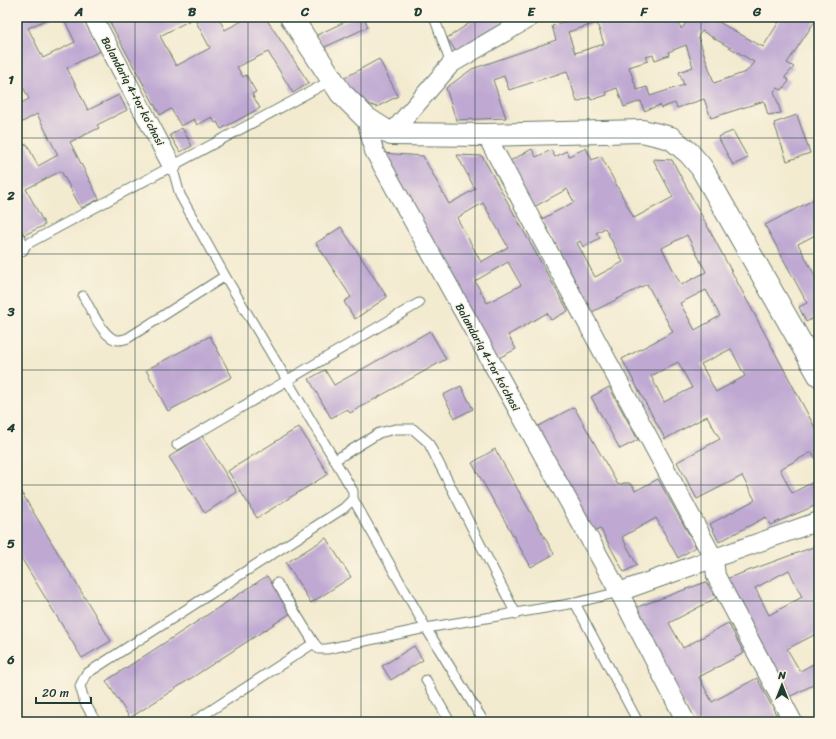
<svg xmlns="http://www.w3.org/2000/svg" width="836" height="739" font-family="Sriracha,sans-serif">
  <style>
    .building { fill: #bfa9d3; fill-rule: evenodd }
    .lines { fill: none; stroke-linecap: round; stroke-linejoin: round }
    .service-casing { stroke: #697a6b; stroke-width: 11 }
    .minor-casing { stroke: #697a6b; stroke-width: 20 }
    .tertiary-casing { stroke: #697a6b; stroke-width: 24 }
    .service { stroke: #fff; stroke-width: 9 }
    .minor { stroke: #fff; stroke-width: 18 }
    .tertiary { stroke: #fff; stroke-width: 22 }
    .grid { fill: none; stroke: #1f3d34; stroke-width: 1; stroke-opacity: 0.55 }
    .labels { text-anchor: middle; stroke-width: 3; stroke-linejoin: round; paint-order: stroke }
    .street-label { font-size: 11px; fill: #1f3d34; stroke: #fcf5e5 }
    .neatline { fill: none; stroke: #1f3d34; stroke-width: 1.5 }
    .grid-label { font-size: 13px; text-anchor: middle; font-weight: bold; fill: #1f3d34 }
  </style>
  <rect width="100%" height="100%" fill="#fcf5e5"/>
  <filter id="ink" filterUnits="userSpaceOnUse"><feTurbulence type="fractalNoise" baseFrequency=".025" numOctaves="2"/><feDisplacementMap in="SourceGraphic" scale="8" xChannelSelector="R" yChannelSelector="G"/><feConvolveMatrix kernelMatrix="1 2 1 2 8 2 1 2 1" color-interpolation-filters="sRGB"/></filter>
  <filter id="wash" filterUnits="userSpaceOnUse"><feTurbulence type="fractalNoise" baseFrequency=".012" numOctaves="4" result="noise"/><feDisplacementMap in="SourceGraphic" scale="16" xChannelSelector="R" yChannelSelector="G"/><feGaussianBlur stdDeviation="0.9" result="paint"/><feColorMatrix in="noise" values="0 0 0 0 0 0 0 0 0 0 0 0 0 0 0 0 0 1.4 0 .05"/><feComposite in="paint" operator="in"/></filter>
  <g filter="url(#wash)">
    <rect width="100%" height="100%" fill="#f3ebd0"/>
    <g id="blocks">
      <!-- building -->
      <g class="building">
        <polygon points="17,17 52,17 28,28 43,58 75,42 63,17 83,17 100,51 67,68 88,110 119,95 127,110 97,125 99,128 70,142 99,199 81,208 61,171 26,189 45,225 24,235 17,221 17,141 20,147 27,144 38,166 58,155 37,114 17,125 17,105 29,99 17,75"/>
        <path d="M107,17H218L225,30L244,20L242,17H265L309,83L293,93L268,52L237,67L243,77L246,75L256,92L252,94L260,108L221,129L217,122L215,123L212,117L197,125L194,119L181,126L171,109L160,115ZM194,18L210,48L176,66L160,36Z"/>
        <polygon points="355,17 364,17 368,27 323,48 317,35"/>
        <polygon points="479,17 513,17 457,53 447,38"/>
        <path d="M578,17H677L681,29L691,17H710L763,47L782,17H819V19L817,18L787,63L794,67L785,77L789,81L782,90L777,88L774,91L781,113L768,115L764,101L711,118L704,99L677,108L675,103L661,108L660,105L644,111L641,101L624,107L617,88L606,92L607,95L591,100L590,97L577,102L567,71L509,90L504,76L493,80L506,118L456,120L446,88L472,69L556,40L552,26ZM597,23L604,44L575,53L568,32ZM702,31L754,62L746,72L714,83L698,36ZM686,45L693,67L679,72L684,85L650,96L647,87L637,90L629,67L648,61L646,57L653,55L655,60L669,55L668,52Z"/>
        <polygon points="379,59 398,96 377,107 362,102 354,97 344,78"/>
        <polygon points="797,115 810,153 787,161 774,123"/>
        <polygon points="182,128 192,146 180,152 170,135"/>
        <polygon points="733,131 748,158 733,165 718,137"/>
        <path d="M586,148L592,160L601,156L634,218L673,197L653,159L672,160L819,435V466L812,452L780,469L792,493L819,479V504L770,525L766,517L719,542L710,524L755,500L742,476L697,499L677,462L720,439L707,416L665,439L622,359L673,332L647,284L592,312L542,219L574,202L567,189L532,208L508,162L532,149L536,157L551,150L555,157L566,151L569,156ZM605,228L623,262L595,277L577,243L580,241L583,247L600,238L596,233ZM687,235L706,272L681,285L662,248ZM706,290L720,316L695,330L680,303ZM731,349L745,376L716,392L701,364ZM678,362L692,388L664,402L651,376Z"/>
        <path d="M381,153L423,156L449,204L475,189L457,155L482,156L568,311L551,320L547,313L508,335L516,349L495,360ZM483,203L508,247L481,262L457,218ZM508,262L521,285L487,303L475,281Z"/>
        <polygon points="819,197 819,220 815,222 819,229 819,233 798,244 819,283 819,315 806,322 799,307 807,303 765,225"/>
        <polygon points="341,227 387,297 355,319 344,302 351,297 316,243"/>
        <polygon points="430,331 446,359 350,413 347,409 331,418 309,379 325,370 334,385"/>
        <polygon points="210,336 232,377 168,411 146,370"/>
        <polygon points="461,386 473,409 455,418 443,395"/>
        <polygon points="609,387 638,440 620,449 591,397"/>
        <polygon points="574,407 618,485 624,483 629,483 633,486 635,491 658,479 696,547 678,558 656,518 622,537 637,565 624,572 600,528 593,532 535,428"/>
        <polygon points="299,427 328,474 257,518 228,471"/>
        <polygon points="202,436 237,492 205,513 169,457"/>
        <polygon points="495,449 554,554 531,567 472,463"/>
        <polygon points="17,485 111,641 82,658 17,551"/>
        <polygon points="326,538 351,577 311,603 286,563"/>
        <path d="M819,545V639L816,634L787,649L800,671L819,661V682L785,699L723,580ZM789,570L802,597L769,615L755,588Z"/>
        <polygon points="267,576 291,613 130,718 106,681"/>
        <polygon points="706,582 716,598 669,623 683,648 728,623 744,653 699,677 712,702 757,678 780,722 758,722 756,719 751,722 694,722 632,609"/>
        <polygon points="414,646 423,660 391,680 382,666"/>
      </g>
    </g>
  </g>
  <g filter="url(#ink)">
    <use href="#blocks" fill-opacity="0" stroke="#697a6b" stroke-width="1"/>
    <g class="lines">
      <defs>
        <g id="service">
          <polyline points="434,17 451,64"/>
          <polyline points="18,249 332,80"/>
          <path d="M83,296C90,307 104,341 119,340C121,340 125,339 128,338L225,276"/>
          <polyline points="177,445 419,303"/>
          <polyline points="335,460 379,433 395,429 413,429 428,442 516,614"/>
          <polyline points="353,499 426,628 575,603 619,592"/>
          <polyline points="277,583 314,643 319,649 327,649 426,628 484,722"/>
          <polyline points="575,603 638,722"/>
          <polyline points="426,680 450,722"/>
          <polyline points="96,722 85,703 80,686 86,674 344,508 353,499 353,491 225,276 180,195 172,166"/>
          <polyline points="193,722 314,643"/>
        </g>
        <g id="minor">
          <polyline points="93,17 172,166"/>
          <polyline points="366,118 374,151 619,592 686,722"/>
          <polyline points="391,134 451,64 531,17"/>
          <polyline points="486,135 714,559 716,576 793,722"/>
          <polyline points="17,241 20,247"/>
          <polyline points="619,592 819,521"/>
        </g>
        <polyline id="tertiary" points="291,17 341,93 366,118 391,134 486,135 642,131 671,138 689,153 701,167 819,375"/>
      </defs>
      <!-- service casing -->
      <use href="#service" class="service-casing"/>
      <!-- minor casing -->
      <use href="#minor" class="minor-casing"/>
      <!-- tertiary casing -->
      <use href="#tertiary" class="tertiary-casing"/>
      <!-- service -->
      <use href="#service" class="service"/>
      <!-- minor -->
      <use href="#minor" class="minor"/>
      <!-- tertiary -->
      <use href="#tertiary" class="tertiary"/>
    </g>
  </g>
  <!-- grid -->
  <path class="grid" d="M135,17V722M248,17V722M361,17V722M475,17V722M588,17V722M701,17V722M17,138H819M17,254H819M17,370H819M17,485H819M17,601H819"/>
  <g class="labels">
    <!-- street labels -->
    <g class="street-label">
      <text transform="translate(133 91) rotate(62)" y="4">Balandariq 4-tor koʻchasi</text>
      <text transform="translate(488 357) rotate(61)" y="4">Balandariq 4-tor koʻchasi</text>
    </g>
  </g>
  <!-- margin -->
  <rect width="836" height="739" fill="none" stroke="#fcf5e5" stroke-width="44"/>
  <!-- north arrow -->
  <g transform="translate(782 685)" stroke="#fcf5e5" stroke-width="3" paint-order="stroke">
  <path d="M0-3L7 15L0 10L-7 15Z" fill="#1f3d34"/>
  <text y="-6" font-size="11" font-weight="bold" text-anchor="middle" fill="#1f3d34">N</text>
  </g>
  <!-- scale -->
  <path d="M36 697v6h55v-6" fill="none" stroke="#1f3d34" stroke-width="2"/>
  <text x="42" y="697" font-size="12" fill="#1f3d34" stroke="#fcf5e5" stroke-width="3" paint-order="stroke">20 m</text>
  <rect x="22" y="22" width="792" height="695" class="neatline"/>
  <g class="grid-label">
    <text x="79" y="16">A</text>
    <text x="192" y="16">B</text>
    <text x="305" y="16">C</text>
    <text x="418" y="16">D</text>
    <text x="531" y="16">E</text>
    <text x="644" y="16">F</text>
    <text x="757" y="16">G</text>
    <text x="11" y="84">1</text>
    <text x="11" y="200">2</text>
    <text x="11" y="316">3</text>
    <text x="11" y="432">4</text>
    <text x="11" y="548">5</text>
    <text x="11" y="664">6</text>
  </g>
</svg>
